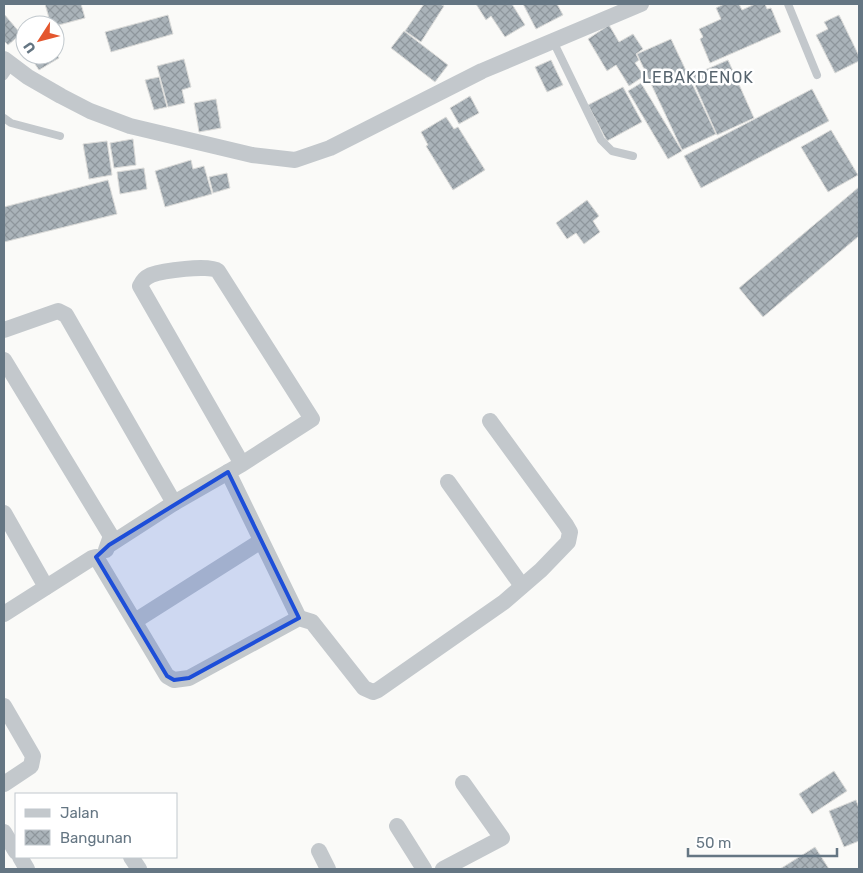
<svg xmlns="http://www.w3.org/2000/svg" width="863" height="873" font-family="Rubik,sans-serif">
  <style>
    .building { fill: url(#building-cross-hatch); stroke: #dcdcda }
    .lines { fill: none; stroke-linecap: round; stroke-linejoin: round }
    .lane { stroke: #c3c8cc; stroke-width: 8 }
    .street { stroke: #c3c8cc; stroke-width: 16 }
    .marked { fill: #1d4ed8; fill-opacity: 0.2; stroke: #1d4ed8; stroke-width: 4; stroke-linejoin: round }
    .labels { text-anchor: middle; stroke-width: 5; stroke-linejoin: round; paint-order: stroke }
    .quarter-label { font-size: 16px; letter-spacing: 1px; fill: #57646e; stroke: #fff }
  </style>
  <defs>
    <pattern id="building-cross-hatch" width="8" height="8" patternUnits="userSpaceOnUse" patternTransform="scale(1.25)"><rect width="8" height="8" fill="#aab3b9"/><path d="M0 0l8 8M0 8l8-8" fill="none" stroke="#8e969c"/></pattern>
  </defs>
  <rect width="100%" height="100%" fill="#fafaf8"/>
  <!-- building -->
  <g class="building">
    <polygon points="45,4 81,4 85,18 55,26 51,25"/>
    <polygon points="424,4 440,4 444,6 421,42 405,31"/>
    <polygon points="476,4 512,4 525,25 505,37 491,16 486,20"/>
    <polygon points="523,4 557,4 563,15 536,29"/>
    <polygon points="724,4 739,4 742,10 755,4 765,4 767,9 771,8 781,32 710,63 700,39 703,37 699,29 721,19 716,8"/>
    <polygon points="4,14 21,34 8,45 4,41"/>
    <polygon points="168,15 173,34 111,52 105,32"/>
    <polygon points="839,15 859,56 859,61 835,73 816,35 828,29 824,22"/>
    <polygon points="609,25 619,42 633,34 643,49 636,54 639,60 635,63 644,76 629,86 616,65 607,71 588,39"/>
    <polygon points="404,31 448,65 435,82 391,48"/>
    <polygon points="671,39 716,134 682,150 637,54"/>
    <polygon points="55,52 59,58 39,70 29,55 55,55"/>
    <polygon points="184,59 191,87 182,90 185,103 168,107 157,66"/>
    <polygon points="551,60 563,85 547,92 535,67"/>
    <polygon points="728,60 754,118 717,135 691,76"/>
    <polygon points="159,77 167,107 154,110 145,80"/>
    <polygon points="641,83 682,151 668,159 628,91"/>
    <polygon points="623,87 642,122 607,141 588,105"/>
    <polygon points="812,89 829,121 701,188 684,156"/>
    <polygon points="470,96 479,113 459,124 450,108"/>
    <polygon points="216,99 221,128 199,132 194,103"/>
    <polygon points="446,117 454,129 458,127 485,170 453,190 426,146 428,145 421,132"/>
    <polygon points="831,130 858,175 828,192 801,147"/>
    <polygon points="133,139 136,165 114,168 110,143"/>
    <polygon points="107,141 112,175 89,179 83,144"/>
    <polygon points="191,160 193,169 204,166 212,194 165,207 155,171"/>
    <polygon points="144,168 147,189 120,194 117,172"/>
    <polygon points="227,173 230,188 213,193 209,177"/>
    <polygon points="108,180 117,214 4,242 4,207"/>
    <polygon points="859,187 859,236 763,317 739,288"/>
    <polygon points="587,200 599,216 593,221 600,232 584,244 576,233 567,239 556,223"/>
    <polygon points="834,771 847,791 812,814 799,794"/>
    <polygon points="856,800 859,808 859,841 844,847 829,811"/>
    <polygon points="815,847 829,869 780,869"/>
  </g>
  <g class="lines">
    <!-- lane -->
    <g class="lane">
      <polyline points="788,4 817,75"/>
      <polyline points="553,41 601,140 612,151 633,156"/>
      <polyline points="4,76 11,66"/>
      <polyline points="4,118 11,123 60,136"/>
    </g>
    <!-- street -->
    <g class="street">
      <polyline points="4,59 28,77 61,96 90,111 130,126 252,155 295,160 330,148 482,71 641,4"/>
      <polyline points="4,330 58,311 66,315 174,503 109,545"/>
      <polyline points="4,360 111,536 106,550"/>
      <polyline points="228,472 299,618"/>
      <polyline points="448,482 522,586"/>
      <path d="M174,503L242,464L140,286C143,280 145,278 151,275C162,271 209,264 218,271L312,419L242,464"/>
      <polyline points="4,513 46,587"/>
      <polyline points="4,614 92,558 96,557 167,676 174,680 189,678 299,618 312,622 364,688 373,692 378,690 504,602 541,570 568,542 570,532 566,525 490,421"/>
      <polyline points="135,621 261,541"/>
      <polyline points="4,706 33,756 31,766 4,784"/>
      <polyline points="397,826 424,869"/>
      <polyline points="4,832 16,852"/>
      <polyline points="319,851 328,869"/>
      <polyline points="20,857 27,869"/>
      <polyline points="131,857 139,869"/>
      <polyline points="443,869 502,838 463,783"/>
    </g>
  </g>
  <!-- marked area -->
  <path class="marked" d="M228,472L299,618L189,678L174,680L167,676L96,557L109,545Z"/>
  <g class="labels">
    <!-- quarter labels -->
    <g class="quarter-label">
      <text x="698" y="83">LEBAKDENOK</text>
    </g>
  </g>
  <!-- border -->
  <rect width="863" height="873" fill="none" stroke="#657683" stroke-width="10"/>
  <!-- legend -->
  <rect x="15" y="793" width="162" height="65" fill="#ffffff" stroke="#c1c8cd"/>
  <rect x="25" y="809" width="25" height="8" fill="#c3c8cc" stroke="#c1c8cd"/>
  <text x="60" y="818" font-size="15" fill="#657683">Jalan</text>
  <rect x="25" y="830" width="25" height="15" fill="url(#building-cross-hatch)" stroke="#c1c8cd"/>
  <text x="60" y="843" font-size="15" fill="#657683">Bangunan</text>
  <!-- north arrow -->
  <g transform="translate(40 40) rotate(234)"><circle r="24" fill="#ffffff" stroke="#c1c8cd"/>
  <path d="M0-4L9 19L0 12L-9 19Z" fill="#e4572e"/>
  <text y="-8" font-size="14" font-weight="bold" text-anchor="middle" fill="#657683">U</text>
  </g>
  <!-- scale -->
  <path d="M688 848v8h149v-8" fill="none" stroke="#657683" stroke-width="2.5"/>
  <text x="696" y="848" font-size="15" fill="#657683" stroke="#ffffff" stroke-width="4" paint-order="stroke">50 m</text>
</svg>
